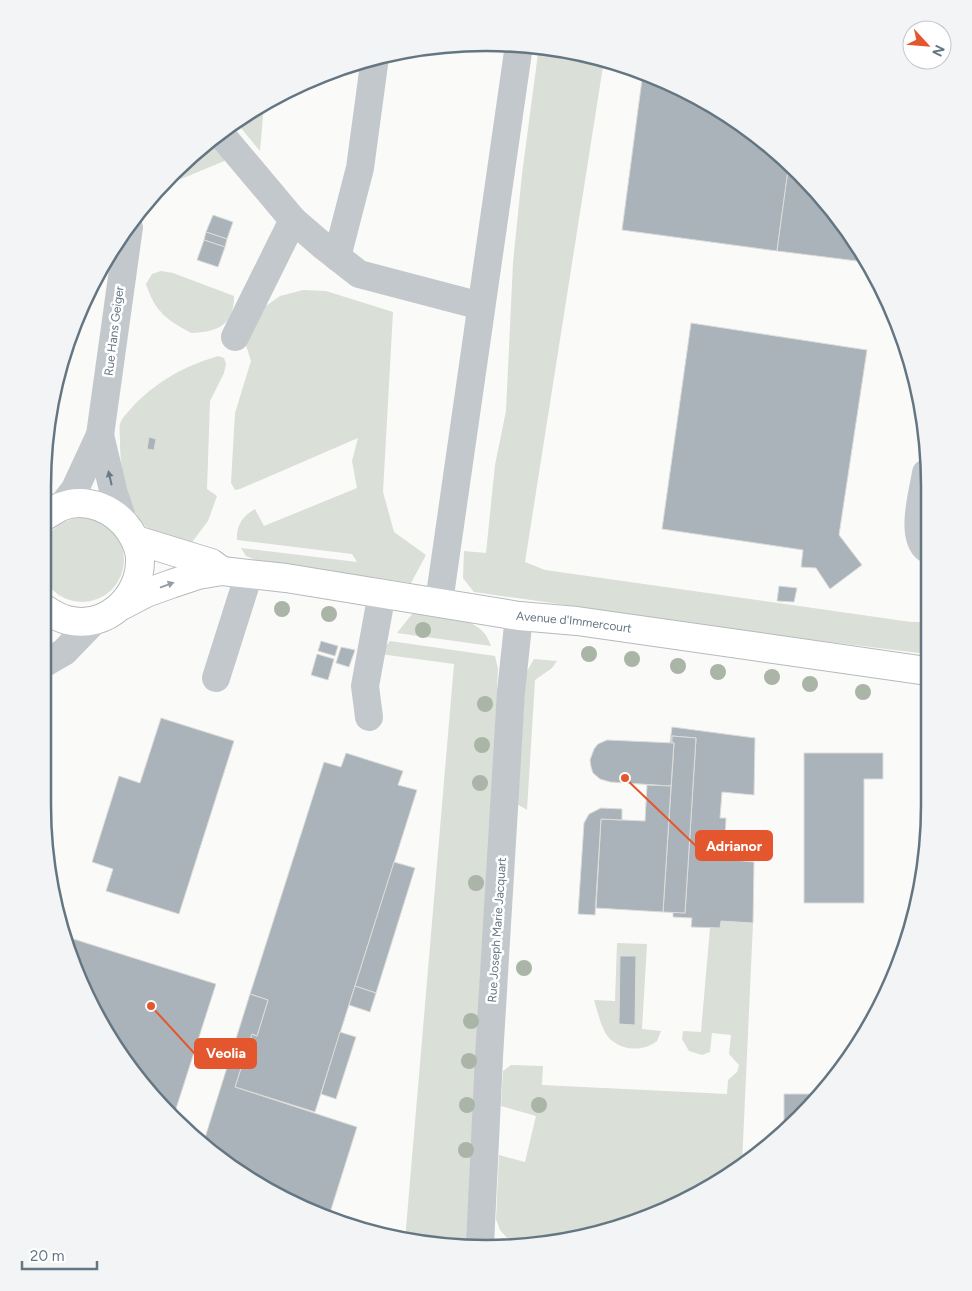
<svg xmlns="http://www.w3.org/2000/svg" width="972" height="1291" font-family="Figtree,sans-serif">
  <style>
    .green { fill: #dadfd7; fill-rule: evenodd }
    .building { fill: #aab3b9; stroke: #dcdcda }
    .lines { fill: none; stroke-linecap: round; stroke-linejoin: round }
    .major-casing { stroke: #b5babe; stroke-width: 30 }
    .minor { stroke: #c3c8cc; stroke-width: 28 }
    .major { stroke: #fff; stroke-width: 28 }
    .tree { fill: #aab4a7 }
    .oneway { fill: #6a7a87 }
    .oneway2 { fill: #939fa8 }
    .labels { text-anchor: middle; stroke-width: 5; stroke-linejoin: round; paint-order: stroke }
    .street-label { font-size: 12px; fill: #657683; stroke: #fff }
    .rim { fill: none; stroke: #657683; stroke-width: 2.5 }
    .leader { fill: none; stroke: #e4572e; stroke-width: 2 }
    .callout-dot { fill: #e4572e; stroke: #fff; stroke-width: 2 }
    .callout { fill: #e4572e; stroke: #e4572e; stroke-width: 2 }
    .callout-label { font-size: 14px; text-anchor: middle; font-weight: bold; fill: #fff }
  </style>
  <rect width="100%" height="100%" fill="#fafaf8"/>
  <!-- green -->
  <g class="green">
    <polygon points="539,46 604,60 525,562 545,570 911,622 927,622 927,654 797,638 474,592 463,578 464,551 486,553 495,465 506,411 513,263 522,174"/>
    <polygon points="264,104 260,151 236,122"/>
    <polygon points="209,142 219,148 229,159 169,184"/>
    <path d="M161,271L173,273L234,296C234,325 218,332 191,333C167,320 155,312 146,284L152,274Z"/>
    <path d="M303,290L326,291L393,312L383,492L394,532L426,555L411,583L255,560L246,556L241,548L357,562L352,554L237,540C236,525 243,516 255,509L264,526L357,488L352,461L358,438L240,489L235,490L231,483L235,413L251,361L244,339L263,308L280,296Z"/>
    <path d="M218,356L224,358L226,364L224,373L210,401L207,489L217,496L208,521L190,545C180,542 158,537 151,531C125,511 120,469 120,440C120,435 119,429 120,424C122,417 131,409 136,403C161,379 185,366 218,356Z"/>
    <circle cx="82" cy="560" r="42"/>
    <path d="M412,614C438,616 482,614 491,646L397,633Z"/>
    <polygon points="390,641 495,656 498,669 497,689 511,692 480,1245 405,1240 454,664 380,654"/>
    <polygon points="534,659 557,661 552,668 535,680 527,810 517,804 526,673"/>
    <polygon points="721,921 753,923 742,1164 629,1225 515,1247 500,1230 496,1219 499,1155 525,1162 536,1116 501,1106 503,1071 511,1065 543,1066 542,1085 727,1094 728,1080 737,1072 739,1065 729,1054 731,1035 712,1033 710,1052 702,1055 689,1051 682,1039 683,1031 701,1032 710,928 720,928"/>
    <path d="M617,943L647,944L642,1029L661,1031L657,1041C643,1052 622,1051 609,1038C601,1029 598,1012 594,1000L615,1001ZM620,956L636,957L635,1025L619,1024Z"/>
  </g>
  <!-- building -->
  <g class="building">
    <polygon points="643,72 708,102 779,153 789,163 777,251 622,230"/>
    <polygon points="789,163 838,216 865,262 777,251"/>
    <polygon points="213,215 233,222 227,239 206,232"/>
    <polygon points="206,232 227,239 225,247 204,240"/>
    <polygon points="204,240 225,247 218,267 197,260"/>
    <polygon points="691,323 867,350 839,535 862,565 830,589 816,568 801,567 803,550 662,529"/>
    <polygon points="149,437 156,439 154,450 147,449"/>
    <polygon points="779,586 797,588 794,602 777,601"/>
    <polygon points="321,641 338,646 335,656 318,651"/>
    <polygon points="341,647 355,650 349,667 336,663"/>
    <polygon points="317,654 334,659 328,680 311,675"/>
    <polygon points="161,718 234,741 179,914 106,891 113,869 92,862 119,776 140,783"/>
    <polygon points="672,727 755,738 754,795 722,792 720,818 726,818 724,859 754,862 753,923 721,921 720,928 691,927 692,918 673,917 673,912 685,913 696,738 672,736 672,743 670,743"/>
    <polygon points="672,736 696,738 685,913 663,912 674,743 672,743"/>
    <polygon points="607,740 674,743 671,786 610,782 600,779 593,773 591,767 590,760 594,749 598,744"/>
    <polygon points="346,753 403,771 398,785 417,790 315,1112 235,1087 252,1034 257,1036 268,1000 250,994 324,762 341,767"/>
    <polygon points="804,753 883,753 883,779 864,779 864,903 804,903"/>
    <polygon points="647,785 671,786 663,912 596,908 601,819 645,821"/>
    <polygon points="601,808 622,809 622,820 601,819 595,915 578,914 584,823 589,814"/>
    <polygon points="394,862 415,868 376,993 355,986"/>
    <polygon points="64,936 216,984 174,1115 102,1027"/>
    <polygon points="620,956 636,956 635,1025 619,1024"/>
    <polygon points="355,986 376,993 370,1012 349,1005"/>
    <polygon points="250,994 268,1000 257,1036 252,1034 235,1087 357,1127 329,1216 290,1203 203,1144"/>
    <polygon points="340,1032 356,1037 336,1099 321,1094"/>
    <polygon points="784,1094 810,1094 809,1107 784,1130"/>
    <polygon points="810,1094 822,1094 809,1107"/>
  </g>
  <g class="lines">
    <defs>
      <g id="major">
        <polyline points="136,540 211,563 222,571"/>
        <path id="s1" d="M123,605L146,593L171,584L198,575L222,571L286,578L519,616L577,621L927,671"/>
        <path d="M43,608C51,613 58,618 67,620C106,630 141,597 140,559C140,549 135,539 130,531C115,509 86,496 60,507C54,510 49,514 43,517"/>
      </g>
    </defs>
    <!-- major casing -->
    <use href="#major" class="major-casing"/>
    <!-- minor -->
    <g class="minor">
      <polyline points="219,132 293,220 235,337"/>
      <polyline points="293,220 322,245 359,274 481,306"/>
      <polyline points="337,257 360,168 375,57"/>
      <polyline points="100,435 114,494 123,520"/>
      <path d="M926,473C923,492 910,536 927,549"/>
      <polyline points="61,507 75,489 100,435 129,227"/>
      <polyline points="439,602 519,45"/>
      <polyline points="45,663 64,652 94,621"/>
      <polyline points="216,678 249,574"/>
      <polyline points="369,717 365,686 382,593"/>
      <polyline points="480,1245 489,1057 511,692 519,616"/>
    </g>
    <!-- major -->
    <use href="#major" class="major"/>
  </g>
  <!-- trees -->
  <g class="tree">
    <circle cx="282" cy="609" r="8"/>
    <circle cx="329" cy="614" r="8"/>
    <circle cx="423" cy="630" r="8"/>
    <circle cx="589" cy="654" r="8"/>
    <circle cx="632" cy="659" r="8"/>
    <circle cx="678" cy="666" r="8"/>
    <circle cx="718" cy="672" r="8"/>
    <circle cx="772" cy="677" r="8"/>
    <circle cx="810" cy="684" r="8"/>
    <circle cx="863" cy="692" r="8"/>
    <circle cx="485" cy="704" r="8"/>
    <circle cx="482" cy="745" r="8"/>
    <circle cx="480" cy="783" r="8"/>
    <circle cx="476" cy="883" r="8"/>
    <circle cx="524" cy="968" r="8"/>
    <circle cx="471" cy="1021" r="8"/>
    <circle cx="469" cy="1061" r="8"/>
    <circle cx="467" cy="1105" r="8"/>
    <circle cx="539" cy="1105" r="8"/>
    <circle cx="466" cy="1150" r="8"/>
  </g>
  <!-- one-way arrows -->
  <defs><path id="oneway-solid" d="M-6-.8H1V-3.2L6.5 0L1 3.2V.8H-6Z" transform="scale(1.25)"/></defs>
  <use class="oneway" href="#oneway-solid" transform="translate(110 478) rotate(-103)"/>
  <use class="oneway2" href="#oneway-solid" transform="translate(167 585) rotate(-20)"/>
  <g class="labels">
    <!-- street labels -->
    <g class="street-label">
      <text transform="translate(114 331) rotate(-83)" y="4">Rue Hans Geiger</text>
      <text dy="4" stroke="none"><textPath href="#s1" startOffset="461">Avenue d'Immercourt</textPath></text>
      <text transform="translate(497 930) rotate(-86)" y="4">Rue Joseph Marie Jacquart</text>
    </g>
  </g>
  <!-- crop -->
  <path d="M0 0H972V1291H0ZM486 51H486A435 435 0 0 1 921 486V805A435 435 0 0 1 486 1240H486A435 435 0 0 1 51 805V486A435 435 0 0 1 486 51Z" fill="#f3f4f5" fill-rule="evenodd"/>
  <path class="rim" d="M486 51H486A435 435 0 0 1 921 486V805A435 435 0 0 1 486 1240H486A435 435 0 0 1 51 805V486A435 435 0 0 1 486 51Z"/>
  <!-- callouts -->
  <path class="leader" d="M625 778L696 846M151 1006L195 1054"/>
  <g class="callout-dot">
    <circle cx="625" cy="778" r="5"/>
    <circle cx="151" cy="1006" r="5"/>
  </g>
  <g class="callout">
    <rect x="696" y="831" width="76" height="29" rx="5"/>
    <rect x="195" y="1039" width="61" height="29" rx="5"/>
  </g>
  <g class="callout-label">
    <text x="734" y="851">Adrianor</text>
    <text x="226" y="1058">Veolia</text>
  </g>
  <!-- north arrow -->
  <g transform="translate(927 45) rotate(116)"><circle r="24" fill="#ffffff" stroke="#c1c8cd"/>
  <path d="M0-4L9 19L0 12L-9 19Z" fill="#e4572e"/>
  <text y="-8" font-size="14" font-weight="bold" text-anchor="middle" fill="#657683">N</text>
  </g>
  <!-- scale -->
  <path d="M22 1261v8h75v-8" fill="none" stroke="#657683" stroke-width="2.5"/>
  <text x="30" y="1261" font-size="15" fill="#657683" stroke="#ffffff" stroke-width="4" paint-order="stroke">20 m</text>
</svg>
